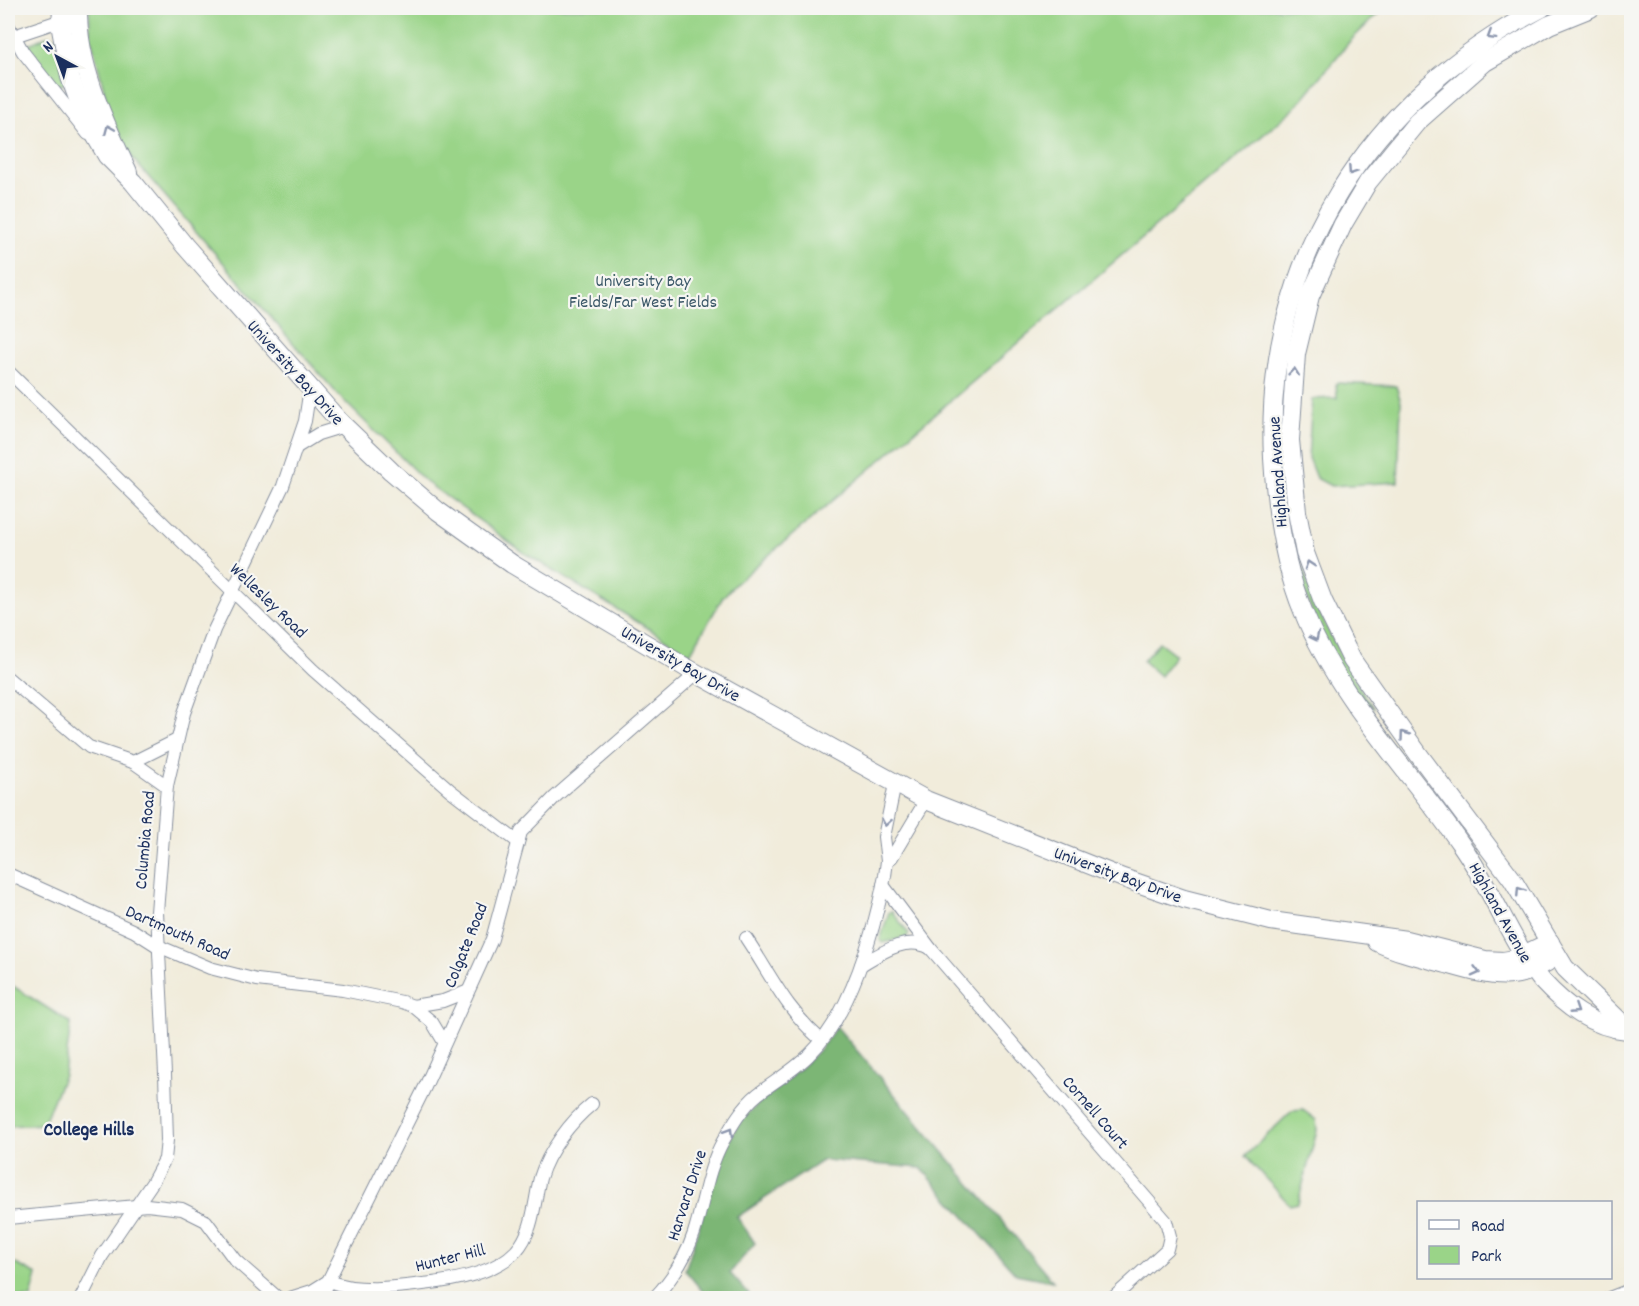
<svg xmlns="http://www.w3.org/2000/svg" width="1639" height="1306" font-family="Dekko,sans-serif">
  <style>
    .green { fill: #9ad488; stroke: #5a8273; stroke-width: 1.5 }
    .forest { fill: #7bb674; stroke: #4b7269; stroke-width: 1.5 }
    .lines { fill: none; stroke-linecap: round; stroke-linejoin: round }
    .street-casing { stroke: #868e9c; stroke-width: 14 }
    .secondary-casing { stroke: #868e9c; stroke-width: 20 }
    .street { stroke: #fff; stroke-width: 12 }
    .secondary { stroke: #fff; stroke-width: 18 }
    .oneway { stroke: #8d97ae }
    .labels { text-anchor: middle; stroke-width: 4.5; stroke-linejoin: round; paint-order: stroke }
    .park-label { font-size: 18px; fill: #3b5868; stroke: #f6f6f2 }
    .street-label { font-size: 18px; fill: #1b2f5e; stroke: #f6f6f2 }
    .neighbourhood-label { font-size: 20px; font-weight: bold; fill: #1b2f5e; stroke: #f6f6f2 }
  </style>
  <rect width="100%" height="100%" fill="#f6f6f2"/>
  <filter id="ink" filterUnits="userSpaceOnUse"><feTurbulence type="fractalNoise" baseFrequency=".0167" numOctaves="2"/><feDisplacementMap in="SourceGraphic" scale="12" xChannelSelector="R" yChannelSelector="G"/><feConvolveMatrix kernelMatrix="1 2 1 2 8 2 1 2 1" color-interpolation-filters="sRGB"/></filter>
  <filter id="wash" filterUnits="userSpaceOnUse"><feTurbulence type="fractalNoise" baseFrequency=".008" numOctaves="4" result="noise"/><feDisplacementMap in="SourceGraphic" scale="24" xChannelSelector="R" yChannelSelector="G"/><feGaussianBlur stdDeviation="1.35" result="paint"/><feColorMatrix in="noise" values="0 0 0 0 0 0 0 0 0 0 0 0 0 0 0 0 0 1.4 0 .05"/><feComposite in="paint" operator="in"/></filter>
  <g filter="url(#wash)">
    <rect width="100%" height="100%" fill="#f1ecdb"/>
    <!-- green -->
    <g class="green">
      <polygon points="89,8 1379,8 1382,10 1350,41 1295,108 736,583 723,597 690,654 526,554 426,482 339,396 133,159 111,118 90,34"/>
      <polygon points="47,36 56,38 65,83 57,87 28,49 29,44"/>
      <polygon points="1336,383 1396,386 1401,402 1398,482 1331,486 1316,478 1308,458 1312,399 1337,398"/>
      <path d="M1299,558C1317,613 1341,662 1374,709C1330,675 1312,611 1293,560Z"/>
      <polygon points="1159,642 1176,655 1160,676 1143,661"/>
      <polygon points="892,911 909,934 907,937 883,943 880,940 889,912"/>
      <polygon points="8,983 71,1023 64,1075 43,1124 8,1126"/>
      <polygon points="1303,1110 1316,1120 1317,1130 1298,1203 1290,1205 1245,1156 1292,1111"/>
      <polygon points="8,1260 37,1275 31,1298 8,1298"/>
    </g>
    <!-- forest -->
    <path class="forest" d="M836,1026L1053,1281L1016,1274L921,1168L823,1160L737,1217L755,1243L730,1273L752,1298H708L685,1270C697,1236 721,1144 742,1120C772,1087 814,1065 836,1026Z"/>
  </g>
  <g filter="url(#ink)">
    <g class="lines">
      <defs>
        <g id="street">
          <polyline points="8,25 23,52 88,134"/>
          <polyline points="8,38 65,19"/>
          <polyline points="8,371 313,670 450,790 518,842"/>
          <polyline points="297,447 318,434 344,426"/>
          <polyline points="8,678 89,747 133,762 177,740"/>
          <polyline points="133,762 167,786"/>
          <polyline points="887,861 892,857 926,800"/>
          <polyline points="8,874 134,931 156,945 210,968 257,980 343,990 402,1002 413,1006 432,1022 444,1042"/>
          <polyline points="883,885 931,949 1166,1221 1170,1236 1167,1249 1113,1298"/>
          <path d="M746,938C772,977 785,1008 821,1040"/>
          <path d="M861,965C881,953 906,935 930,948"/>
          <polyline points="413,1006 443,1001 466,992"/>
          <polyline points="8,1218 147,1205 182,1209 206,1221 235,1260 278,1298"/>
          <polyline points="81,1298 102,1256 152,1183 165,1159 167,1140 165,1074 157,912 167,786 184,713 214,630 283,486 305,421 310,388"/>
          <polyline points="290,1298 312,1291 328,1281 425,1087 492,939 521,832 555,797 697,673"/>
          <path d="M323,1298L328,1281C357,1292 392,1288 423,1284C453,1281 494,1274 516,1251C534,1231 534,1202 540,1178C548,1151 571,1121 592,1104"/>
          <path d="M654,1298C672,1279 686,1258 694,1233C704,1202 707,1170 723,1141C732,1125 743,1106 758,1094C775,1081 794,1070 809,1055C851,1015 874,931 885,876L887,861L884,837L895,784"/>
          <polyline points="1609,1298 1632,1289"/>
        </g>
        <g id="secondary">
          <polyline points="62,8 61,29 70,77 85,118 107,156 133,182 185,246 340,422 391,471 438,511 512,564 685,667 926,800 1123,878 1184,899 1271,921 1406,940 1485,960 1503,961 1515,959 1550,942"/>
          <path d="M78,8C77,65 104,121 128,172"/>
          <path d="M1542,8C1369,97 1263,261 1273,458C1276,510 1283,563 1303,611C1339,700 1408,768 1462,846C1492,889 1510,940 1542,981C1565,1006 1592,1027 1627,1030"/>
          <polyline points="1591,8 1549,25 1485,62 1417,122 1368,182 1343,224 1310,296 1296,354 1290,440 1297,512 1305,553 1323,601 1352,660 1419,755 1512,879 1565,968 1632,1033"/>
          <path d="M1377,942C1398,952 1420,957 1443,963C1487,975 1517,987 1557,955"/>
        </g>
      </defs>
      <!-- street casing -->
      <use href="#street" class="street-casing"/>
      <!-- secondary casing -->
      <use href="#secondary" class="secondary-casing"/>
      <!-- street -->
      <use href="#street" class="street"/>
      <!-- secondary -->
      <use href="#secondary" class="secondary"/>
    </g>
    <!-- one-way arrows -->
    <defs><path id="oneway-chevron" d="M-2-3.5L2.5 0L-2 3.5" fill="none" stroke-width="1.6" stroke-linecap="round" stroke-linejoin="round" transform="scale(1.5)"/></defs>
    <g class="oneway">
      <use href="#oneway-chevron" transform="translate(1491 36) rotate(148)"/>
      <use href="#oneway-chevron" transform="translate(109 129) rotate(-113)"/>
      <use href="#oneway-chevron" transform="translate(1352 171) rotate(124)"/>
      <use href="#oneway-chevron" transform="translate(1294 372) rotate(-84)"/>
      <use href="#oneway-chevron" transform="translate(1309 565) rotate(-108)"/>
      <use href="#oneway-chevron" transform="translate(1315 637) rotate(63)"/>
      <use href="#oneway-chevron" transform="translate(1404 735) rotate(-126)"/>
      <use href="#oneway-chevron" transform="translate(886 822) rotate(100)"/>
      <use href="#oneway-chevron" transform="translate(1520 891) rotate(-123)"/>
      <use href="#oneway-chevron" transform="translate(1476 972) rotate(15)"/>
      <use href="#oneway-chevron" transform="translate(1575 1010) rotate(33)"/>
      <use href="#oneway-chevron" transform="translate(729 1132) rotate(-58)"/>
    </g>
  </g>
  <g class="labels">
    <!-- park labels -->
    <g class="park-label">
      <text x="643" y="286">University Bay<tspan x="643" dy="21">Fields/Far West Fields</tspan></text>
    </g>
    <!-- street labels -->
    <g class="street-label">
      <text transform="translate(296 372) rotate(48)" y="6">University Bay Drive</text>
      <text transform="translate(1277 472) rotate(-94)" y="6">Highland Avenue</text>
      <text transform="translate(269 600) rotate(44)" y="6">Wellesley Road</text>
      <text transform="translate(681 663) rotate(30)" y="6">University Bay Drive</text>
      <text transform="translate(144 840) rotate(-85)" y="6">Columbia Road</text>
      <text transform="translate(1118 874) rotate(20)" y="6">University Bay Drive</text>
      <text transform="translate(1501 912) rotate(61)" y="6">Highland Avenue</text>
      <text transform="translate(178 932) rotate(24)" y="6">Dartmouth Road</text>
      <text transform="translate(465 945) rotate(-68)" y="6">Colgate Road</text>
      <text transform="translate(1096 1112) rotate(49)" y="6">Cornell Court</text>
      <text transform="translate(686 1195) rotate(-72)" y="6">Harvard Drive</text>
      <text transform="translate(450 1257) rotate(-14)" y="6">Hunter Hill</text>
    </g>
    <!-- neighbourhood labels -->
    <g class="neighbourhood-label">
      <text x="89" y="1135">College Hills</text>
    </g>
  </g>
  <!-- margin -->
  <rect width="1639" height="1306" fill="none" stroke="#f6f6f2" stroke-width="30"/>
  <!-- legend -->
  <rect x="1417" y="1201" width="195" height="78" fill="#f6f6f2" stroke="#9ea6b7" stroke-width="1.5"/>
  <rect x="1429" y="1220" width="30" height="9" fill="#ffffff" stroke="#9ea6b7" stroke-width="1.5"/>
  <text x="1471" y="1231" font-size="18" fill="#1b2f5e">Road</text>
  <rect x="1429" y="1246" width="30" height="18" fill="#9ad488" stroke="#9ea6b7" stroke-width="1.5"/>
  <text x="1471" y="1261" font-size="18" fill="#1b2f5e">Park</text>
  <!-- north arrow -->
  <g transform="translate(57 57) rotate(319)" stroke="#f6f6f2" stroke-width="4.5" paint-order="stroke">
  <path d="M0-4.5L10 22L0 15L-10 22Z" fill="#1b2f5e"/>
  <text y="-9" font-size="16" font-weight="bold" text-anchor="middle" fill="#1b2f5e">N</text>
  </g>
</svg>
